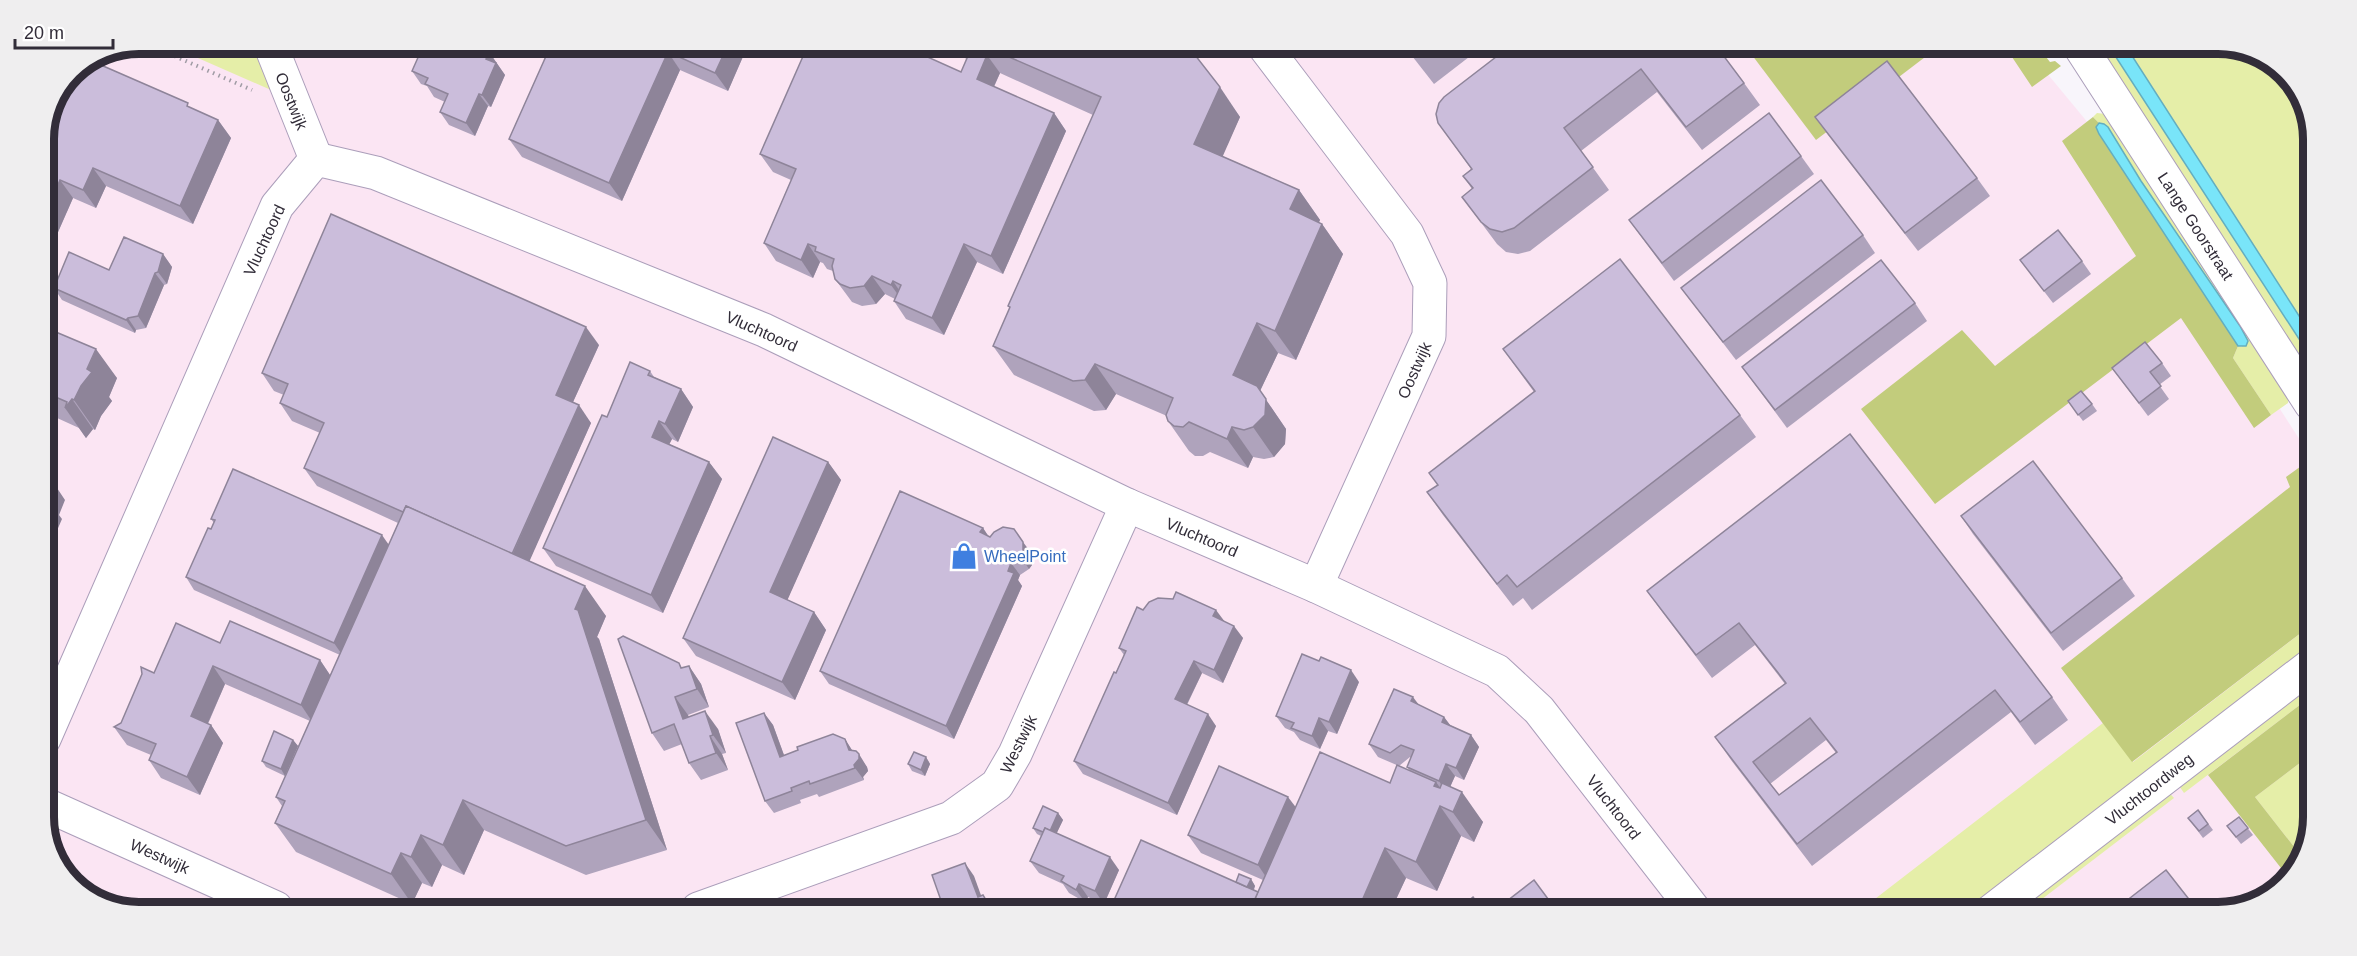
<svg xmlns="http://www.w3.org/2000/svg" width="2357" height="956" font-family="Helvetica,sans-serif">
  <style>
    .industrial { fill: #fbe5f3 }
    .green { fill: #e5eea8 }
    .forest { fill: #c2cc7c }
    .water { fill: #79e5f9; stroke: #64aebf; stroke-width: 1.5 }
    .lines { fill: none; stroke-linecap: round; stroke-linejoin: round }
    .street-casing { stroke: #ab9eba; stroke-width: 35 }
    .path { stroke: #a09ca5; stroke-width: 4; stroke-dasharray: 1.5 4.5; stroke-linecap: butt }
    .street { stroke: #fff; stroke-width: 33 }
    .wall { fill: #afa3bc; fill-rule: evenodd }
    .shaded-wall { fill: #8e8499 }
    .building { fill: #cbbddb; stroke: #8e8499; stroke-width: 1.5; fill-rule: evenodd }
    .labels { text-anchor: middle; stroke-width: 5; stroke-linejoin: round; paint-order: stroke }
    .street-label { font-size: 16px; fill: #322d39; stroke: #fff }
    .shop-label { font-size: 16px; fill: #366cbe; stroke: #fff; text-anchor: start }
    .rim { fill: none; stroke: #322d39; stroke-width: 8 }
  </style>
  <rect width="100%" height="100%" fill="#f8f5fb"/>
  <!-- industrial -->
  <polygon class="industrial" points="139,44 2026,48 2118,159 2311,457 2308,848 2276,893 2219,912 108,907 63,875 44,824 44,133 72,71"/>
  <!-- green -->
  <g class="green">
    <polygon points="166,44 206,44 231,55 227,44 253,44 271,90"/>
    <polygon points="2090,48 2110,48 2312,359 2312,388"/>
    <polygon points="2127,48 2249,49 2294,81 2313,132 2312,336"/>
    <polygon points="2097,113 2114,115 2290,388 2288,403 2271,415 2233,358 2238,346 2242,347 2108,127 2104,124 2099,123 2093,117"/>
    <polygon points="2310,626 2310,655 1978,912 1858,912 2103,723 2133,762"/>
    <polygon points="2310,676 2309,698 2184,793 2175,780"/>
    <polygon points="2309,756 2308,848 2302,857 2255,797"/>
    <polygon points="2164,787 2174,798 2025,912 2004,912"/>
  </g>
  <!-- forest -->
  <g class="forest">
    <polygon points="1746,47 1937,48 1816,140"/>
    <polygon points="2006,48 2039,48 2050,62 2055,61 2061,66 2032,87"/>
    <polygon points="2093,117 2099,123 2096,127 2099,134 2238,346 2233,358 2271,415 2254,428 2181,318 1935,504 1861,409 1962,330 1995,366 2136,256 2062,141"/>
    <polygon points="2304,464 2311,470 2310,626 2132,762 2061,668 2290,487 2286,477"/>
    <polygon points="2309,698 2309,756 2255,797 2302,857 2288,877 2208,775"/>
  </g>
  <!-- water -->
  <g class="water">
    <polygon points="2110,48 2127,48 2312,336 2312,359"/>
    <polygon points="2099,123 2104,124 2108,127 2141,181 2240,326 2248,341 2246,346 2238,346 2099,134 2096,127"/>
  </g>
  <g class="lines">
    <defs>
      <g id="street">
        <polyline points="270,44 316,159"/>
        <polyline points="1264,46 1407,234 1430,283 1429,336 1316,586"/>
        <polyline points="2081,48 2311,404"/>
        <polyline points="44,739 277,206 316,159 376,173 764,330 1127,505 1316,586 1497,671 1539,710 1695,911"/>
        <polyline points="44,804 276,908"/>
        <polyline points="698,909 951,818 997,785 1015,754 1127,505"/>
        <polyline points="1990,912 2310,666"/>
      </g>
    </defs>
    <!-- street casing -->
    <use href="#street" class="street-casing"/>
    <!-- path -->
    <polyline class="path" points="147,44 252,90"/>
    <!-- street -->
    <use href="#street" class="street"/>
  </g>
  <!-- wall -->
  <g class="wall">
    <polygon points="337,44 365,44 343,52"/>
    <polygon points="551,45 748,45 728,91 680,70 622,201 522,157 509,139"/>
    <polygon points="947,45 1188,46 1240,117 1222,156 1299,190 1320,220 1319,222 1322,224 1343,254 1296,360 1278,353 1260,391 1286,429 1285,444 1274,457 1264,459 1253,457 1248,468 1210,452 1203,456 1195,456 1189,451 1168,421 1167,416 1116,394 1106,410 1094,411 1014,375 993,346 1010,308 1008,306 1093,115 1000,73 994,87 1054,113 1066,131 1003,274 977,262 944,335 906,319 894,301 895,299 885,294 876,304 862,306 852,302 835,279 833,271 827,269 823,263 820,262 813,278 776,261 764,243 791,180 773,172 760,154 961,72 967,59 951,52"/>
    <polygon points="1405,47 1482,47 1434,84"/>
    <polygon points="1509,47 1744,83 1760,105 1702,150 1657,92 1581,151 1609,190 1530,251 1518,254 1506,252 1497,244 1462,197 1472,189 1463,176 1471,169 1438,123"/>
    <polygon points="489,52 505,75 491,107 488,106 475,136 449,125 440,112 445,102 434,97 427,86 421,84 412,71"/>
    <polygon points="191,108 218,120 231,138 193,224 106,186 96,208 73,198 44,264 44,133"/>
    <polygon points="1815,117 1977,178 1990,196 1918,251 1828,135"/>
    <polygon points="1801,156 1814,174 1674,281 1629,220"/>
    <polygon points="1863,235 1875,253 1736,360 1681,288"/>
    <polygon points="163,254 172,267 167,284 164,285 146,328 136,330 135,333 62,300 54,288 109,270"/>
    <polygon points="2020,260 2082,261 2091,274 2053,303"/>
    <polygon points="1915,303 1927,321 1787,428 1742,367"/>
    <polygon points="44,327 117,378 109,397 112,401 101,416 95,430 93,429 86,438 79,428 44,412"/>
    <polygon points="599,345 573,402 591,423 529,561 606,616 597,637 599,639 667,850 586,875 484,830 464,875 442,865 432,887 422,883 412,904 296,852 275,823 282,806 276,797 310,721 225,684 208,724 211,725 223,743 200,795 161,778 149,760 151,755 127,745 114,727 121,723 154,673 220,643 320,660 330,675 340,655 194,590 186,577 211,529 214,523 211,519 389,544 398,523 317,486 304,468 320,433 292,421 280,403 284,395 274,391 262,373"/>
    <polygon points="1503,349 1740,415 1756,437 1532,610 1523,598 1513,606 1443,515 1427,492 1438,485 1534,392"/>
    <polygon points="2162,363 2171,376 2159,385 2169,399 2148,416 2112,368"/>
    <polygon points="650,371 654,377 681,389 693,407 678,442 672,439 669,444 709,462 722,479 663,613 556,566 543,548 607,417"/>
    <polygon points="2068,401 2092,404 2097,411 2083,421"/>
    <polygon points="828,462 841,480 787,600 814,612 826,630 795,700 696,656 683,638"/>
    <polygon points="1961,516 2122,578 2135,596 2063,651 1973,534"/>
    <polygon points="983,528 988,536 1032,554 1032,565 1029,569 1020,575 1018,580 1022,586 954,739 829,684 820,671"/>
    <path d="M1647,591L2052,697L2068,720L2035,745L2011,712L1812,866L1731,760L1715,737L1785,684L1755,645L1712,678L1663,613ZM1826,740L1836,753L1779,795L1770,784Z"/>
    <polygon points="1143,610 1224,621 1243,638 1223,683 1202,673 1187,705 1216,726 1177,815 1083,774 1074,761 1124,655 1119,648"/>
    <polygon points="679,663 682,668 689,666 701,684 709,707 688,715 689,717 718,729 726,753 722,754 728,770 701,780 689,763 682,744 664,751 652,733"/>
    <polygon points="1359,682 1337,734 1328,731 1320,749 1300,740 1294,732 1285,728 1276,716"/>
    <path d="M1419,705L1444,717L1450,725L1471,735L1479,747L1464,780L1455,776L1450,787L1483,822L1474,842L1461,836L1437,891L1406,878L1391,910H1113L1111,907L1251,879L1255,886L1254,890L1258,892L1263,880L1201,853L1188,835L1390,783L1399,766L1378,757L1369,744ZM1410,757H1411L1407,767L1410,771L1399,766Z"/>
    <polygon points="764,713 773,725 784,755 845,739 852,750 867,767 868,771 863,777 864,780 819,797 817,794 800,800 801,803 774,813 765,801"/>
    <polygon points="293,740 298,746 285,776 266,767 262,761"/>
    <polygon points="926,757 930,764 925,776 912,771 908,764"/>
    <polygon points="2198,810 2213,830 2203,838 2188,818"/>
    <polygon points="1058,813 1063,820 1056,834 1119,870 1104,904 1088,897 1085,902 1069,893 1063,884 1039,873 1030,861 1041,836 1037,834 1033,828"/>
    <polygon points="2239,817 2253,835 2241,844 2227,826"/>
  </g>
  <!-- shaded-wall -->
  <g class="shaded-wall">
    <polygon points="728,45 748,45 728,91 715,73"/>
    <polygon points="489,52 505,75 491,107 482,95 486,59"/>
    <polygon points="668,52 680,70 622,201 609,183"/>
    <polygon points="987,55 1000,73 989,97 977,79"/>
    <polygon points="1220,87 1240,117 1215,174 1194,144"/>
    <polygon points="479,94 488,106 475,136 466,123"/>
    <polygon points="1054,113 1066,131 1003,274 991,256"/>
    <polygon points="218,120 231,138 193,224 180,206"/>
    <polygon points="93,168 106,186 96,208 83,190"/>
    <polygon points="60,180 73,198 44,264 44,217"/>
    <polygon points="1299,190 1320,220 1311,239 1290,209"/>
    <polygon points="1322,224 1343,254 1296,360 1275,331"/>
    <polygon points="808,244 820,262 813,278 801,260"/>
    <polygon points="964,244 977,262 944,335 932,318"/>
    <polygon points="163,254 172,267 167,284 158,272"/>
    <polygon points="155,273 164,285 146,328 138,316"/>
    <polygon points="872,276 885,294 876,304 864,286"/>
    <polygon points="893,281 905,299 904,303 891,285"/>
    <polygon points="128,318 136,330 135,333 126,320"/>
    <polygon points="1257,323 1278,353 1260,391 1286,429 1285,444 1274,457 1253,427 1233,375"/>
    <polygon points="586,327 599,345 568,413 556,395"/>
    <polygon points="96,349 117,378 109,397 112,401 101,416 95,430 74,400"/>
    <polygon points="1095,364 1116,394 1106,410 1085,380"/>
    <polygon points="681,389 693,407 678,442 665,424"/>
    <polygon points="72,399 93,429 86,438 65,408"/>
    <polygon points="579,405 591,423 522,578 510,560"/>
    <polygon points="659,421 672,439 664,455 652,437"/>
    <polygon points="1232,427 1253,457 1248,468 1227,439"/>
    <polygon points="709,462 722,479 663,613 651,595"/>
    <polygon points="828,462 841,480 783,610 770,592"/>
    <polygon points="45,464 54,476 47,493 44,488 44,468"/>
    <polygon points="57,488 65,500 59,515 62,519 46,556 44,553 44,528 49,505"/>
    <polygon points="983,528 991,540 980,532"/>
    <polygon points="382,535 391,548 343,656 334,643"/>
    <polygon points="1023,542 1032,554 1032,565 1029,569 1021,557"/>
    <polygon points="1011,563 1020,575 1018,580 1022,586 954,739 946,726"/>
    <polygon points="585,586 606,616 597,637 599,639 667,850 646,820 575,609"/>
    <polygon points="1216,610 1225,622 1213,616"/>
    <polygon points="814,612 826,630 795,700 782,682"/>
    <polygon points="1234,626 1243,638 1223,683 1214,670"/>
    <polygon points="320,660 332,678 313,723 301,705"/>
    <polygon points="1194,661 1202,673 1183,712 1175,699"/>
    <polygon points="213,666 225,684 203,734 191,716"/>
    <polygon points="689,666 701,684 709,707 697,689"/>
    <polygon points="1351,670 1359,682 1337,734 1329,722"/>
    <polygon points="675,697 688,715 696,737 683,719"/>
    <polygon points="1413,697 1422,709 1411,701"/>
    <polygon points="705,711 718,729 726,753 713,735"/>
    <polygon points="764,713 773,725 789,769 780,757"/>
    <polygon points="1208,714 1216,726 1177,815 1168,803"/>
    <polygon points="1444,717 1453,729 1442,722"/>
    <polygon points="1319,718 1328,731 1320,749 1312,736"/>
    <polygon points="211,725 223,743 200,795 187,777"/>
    <polygon points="1471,735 1479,747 1464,780 1456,768"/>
    <polygon points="710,736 722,754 728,770 716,753"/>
    <polygon points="845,739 853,752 859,754 867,767 868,771 863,777 864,780 855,768"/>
    <polygon points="293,740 298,746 285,776 281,769"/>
    <polygon points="926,757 930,764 925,776 921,770"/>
    <polygon points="1446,764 1455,776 1447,794 1439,781"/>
    <polygon points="1436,782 1455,809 1462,792 1483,822 1474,842 1434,786"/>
    <polygon points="1288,797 1301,814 1270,883 1258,865"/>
    <polygon points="463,800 484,830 464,875 443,845"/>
    <polygon points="1440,806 1461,836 1437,891 1416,862"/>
    <polygon points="1058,813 1063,820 1053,841 1049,834"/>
    <polygon points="421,835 442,865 432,887 411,857"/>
    <polygon points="1385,848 1406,878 1391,910 1366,910 1361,903"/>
    <polygon points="401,853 422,883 412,904 391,874"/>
    <polygon points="1110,857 1119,870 1104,904 1095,891"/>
    <polygon points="965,863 974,876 986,909 978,897"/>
    <polygon points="1251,879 1255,886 1249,900 1244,894"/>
    <polygon points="84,882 97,899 89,894"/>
    <polygon points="1079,884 1088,897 1085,902 1076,890"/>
    <polygon points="983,895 992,907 993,909 991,909"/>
  </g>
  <!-- building -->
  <g class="building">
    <polygon points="424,44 472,44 489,52 486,59 496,63 482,95 479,94 466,123 440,112 448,94 425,84 428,78 412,71"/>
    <polygon points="551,45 728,45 715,73 668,52 609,183 509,139"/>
    <polygon points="808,45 901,45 961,72 971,49 987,55 977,79 1054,113 991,256 964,244 932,318 894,301 901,285 893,281 891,285 872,276 864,286 850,288 840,284 835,279 832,266 834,259 815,251 816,247 808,244 801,260 764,243 796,169 760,154"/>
    <polygon points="984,46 1188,46 1220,87 1194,144 1299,190 1290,209 1322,224 1275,331 1257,323 1234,373 1233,375 1257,386 1266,399 1265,415 1253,427 1244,430 1232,427 1227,439 1189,422 1183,427 1174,426 1168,421 1166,415 1173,398 1095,364 1085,380 1073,381 993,346 1010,307 1008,306 1101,97"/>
    <polygon points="1407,47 1423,47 1413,54"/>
    <polygon points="1509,47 1717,47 1744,83 1686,127 1641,69 1564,128 1593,167 1514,228 1502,232 1490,229 1481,222 1462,197 1473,188 1463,176 1472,169 1438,123 1436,114 1439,103 1444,97"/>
    <polygon points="1887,61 1977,178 1905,233 1815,117"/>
    <polygon points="94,62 188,103 187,106 218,120 180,206 93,168 83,190 60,180 44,217 44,133 72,71"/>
    <polygon points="1769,113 1801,156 1662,263 1629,220"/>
    <polygon points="1821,180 1863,235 1723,342 1681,288"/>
    <polygon points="331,214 586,327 556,395 579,405 512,554 406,506 403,512 304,468 324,423 280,403 288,384 262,373"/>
    <polygon points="2058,230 2082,261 2044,291 2020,260"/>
    <polygon points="124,237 163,254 158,272 155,273 138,316 128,318 126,320 54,288 69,252 109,270"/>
    <polygon points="1620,259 1740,415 1517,587 1507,575 1497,584 1427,492 1438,485 1429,473 1535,391 1503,349"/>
    <polygon points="1881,260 1915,303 1775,410 1742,367"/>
    <polygon points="44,327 96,349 87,369 92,372 81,386 74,400 72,399 65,408 67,402 44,392"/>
    <polygon points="2145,342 2162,363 2150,372 2161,386 2139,403 2112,368"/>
    <polygon points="630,362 650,371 648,375 681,389 665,424 659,421 652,437 709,462 651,595 543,548 602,415 607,417"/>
    <polygon points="2081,391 2092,404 2078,415 2068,401"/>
    <path d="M1850,434L2052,697L2020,722L1995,690L1797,844L1715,737L1786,683L1739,623L1696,655L1647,591ZM1810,718L1837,752L1779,795L1753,762Z"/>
    <polygon points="773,437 828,462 770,592 814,612 782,682 683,638"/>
    <polygon points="2033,461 2122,578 2051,633 1961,516"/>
    <polygon points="233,469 382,535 334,643 186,577 208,528 211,529 215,520 211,519"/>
    <polygon points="44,482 57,488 49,505 53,507 44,528"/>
    <polygon points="900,491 983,528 980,532 990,537 994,532 1003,527 1014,529 1023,542 1023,552 1021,557 1011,563 1008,571 1014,573 946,726 820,671"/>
    <polygon points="406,506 585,586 575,609 578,610 646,820 566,846 463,800 443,845 421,835 411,857 401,853 391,874 275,823 285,801 276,797"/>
    <polygon points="1176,592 1216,610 1213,616 1234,626 1214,670 1194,661 1175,699 1208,714 1168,803 1074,761 1114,672 1116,673 1126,651 1119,648 1137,607 1143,610 1149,602 1158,598 1173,599"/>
    <polygon points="230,621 320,660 301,705 213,666 191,716 211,725 187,777 149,760 156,744 114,727 121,723 142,674 141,667 154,673 176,623 220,643"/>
    <polygon points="623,636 679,663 681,668 689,666 697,689 675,697 683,719 705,711 713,735 710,736 716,753 689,763 674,724 652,733 618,639"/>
    <polygon points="1302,654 1319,661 1321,657 1351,670 1329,722 1319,718 1312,736 1291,728 1294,723 1276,716"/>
    <polygon points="1394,689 1413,697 1411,701 1444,717 1442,722 1471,735 1456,768 1446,764 1439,781 1407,767 1414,750 1401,745 1390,753 1369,744"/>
    <polygon points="764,713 780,757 798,750 797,747 833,734 845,739 849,750 856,751 859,754 859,759 854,765 855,768 810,784 809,781 791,788 792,791 765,801 736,723"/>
    <polygon points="274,731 293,740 281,769 262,761"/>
    <polygon points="914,752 926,757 921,770 908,764"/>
    <polygon points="1320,752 1390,783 1397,765 1436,782 1434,786 1440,788 1442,783 1462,792 1453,812 1440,806 1416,862 1385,848 1361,903 1359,902 1362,910 1250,910"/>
    <polygon points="1219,766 1288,797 1258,865 1188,835"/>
    <polygon points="1043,806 1058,813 1050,831 1045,828 1043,832 1033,828"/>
    <polygon points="2198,810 2208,824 2199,831 2188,818"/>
    <polygon points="2239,817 2248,828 2236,837 2227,826"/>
    <polygon points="1045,828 1110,857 1095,891 1079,884 1076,890 1061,881 1064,876 1030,861"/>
    <polygon points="1141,840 1258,892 1250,910 1247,910 1243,908 1242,910 1117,910 1111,907"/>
    <polygon points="965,863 978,897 983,895 991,909 944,909 932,875"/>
    <polygon points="2166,870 2199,912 2112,912"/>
    <polygon points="62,871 84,882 89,894 63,875"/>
    <polygon points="1239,874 1251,879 1247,887 1236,882"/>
    <polygon points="1534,880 1557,911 1494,911"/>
    <polygon points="1473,897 1483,911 1456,911"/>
  </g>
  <!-- icons -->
  <defs>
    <symbol id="shop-bare" viewBox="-9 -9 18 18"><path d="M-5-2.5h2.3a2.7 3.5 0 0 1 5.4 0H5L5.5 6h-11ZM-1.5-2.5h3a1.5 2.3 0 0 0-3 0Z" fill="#3f7fe0" stroke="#fff" stroke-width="2.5" paint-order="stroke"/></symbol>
  </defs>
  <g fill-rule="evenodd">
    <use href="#shop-bare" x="945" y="537" width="38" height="38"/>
  </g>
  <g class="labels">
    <!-- street labels -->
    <g class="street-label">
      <text transform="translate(292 101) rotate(68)" y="6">Oostwijk</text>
      <text transform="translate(2196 226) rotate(57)" y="6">Lange Goorstraat</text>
      <text transform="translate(264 240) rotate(-65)" y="6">Vluchtoord</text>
      <text transform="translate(762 331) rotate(24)" y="6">Vluchtoord</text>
      <text transform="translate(1414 370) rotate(-66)" y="6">Oostwijk</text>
      <text transform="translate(1202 537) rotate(23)" y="6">Vluchtoord</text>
      <text transform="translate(1018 744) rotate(-64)" y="6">Westwijk</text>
      <text transform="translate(2149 789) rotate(-38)" y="6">Vluchtoordweg</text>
      <text transform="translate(1614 807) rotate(52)" y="6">Vluchtoord</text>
      <text transform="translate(160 856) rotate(24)" y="6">Westwijk</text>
    </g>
    <!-- shop labels -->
    <g class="shop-label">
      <text x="984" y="562">WheelPoint</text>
    </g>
  </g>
  <!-- crop -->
  <path d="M0 0H2357V956H0ZM139 54H2218A85 85 0 0 1 2303 139V817A85 85 0 0 1 2218 902H139A85 85 0 0 1 54 817V139A85 85 0 0 1 139 54Z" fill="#efeeef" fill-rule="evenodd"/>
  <path class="rim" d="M139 54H2218A85 85 0 0 1 2303 139V817A85 85 0 0 1 2218 902H139A85 85 0 0 1 54 817V139A85 85 0 0 1 139 54Z"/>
  <!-- scale -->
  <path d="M15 39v9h98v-9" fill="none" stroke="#322d39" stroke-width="3"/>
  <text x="24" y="39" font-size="18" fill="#322d39" stroke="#ffffff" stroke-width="4.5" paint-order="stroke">20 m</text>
</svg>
